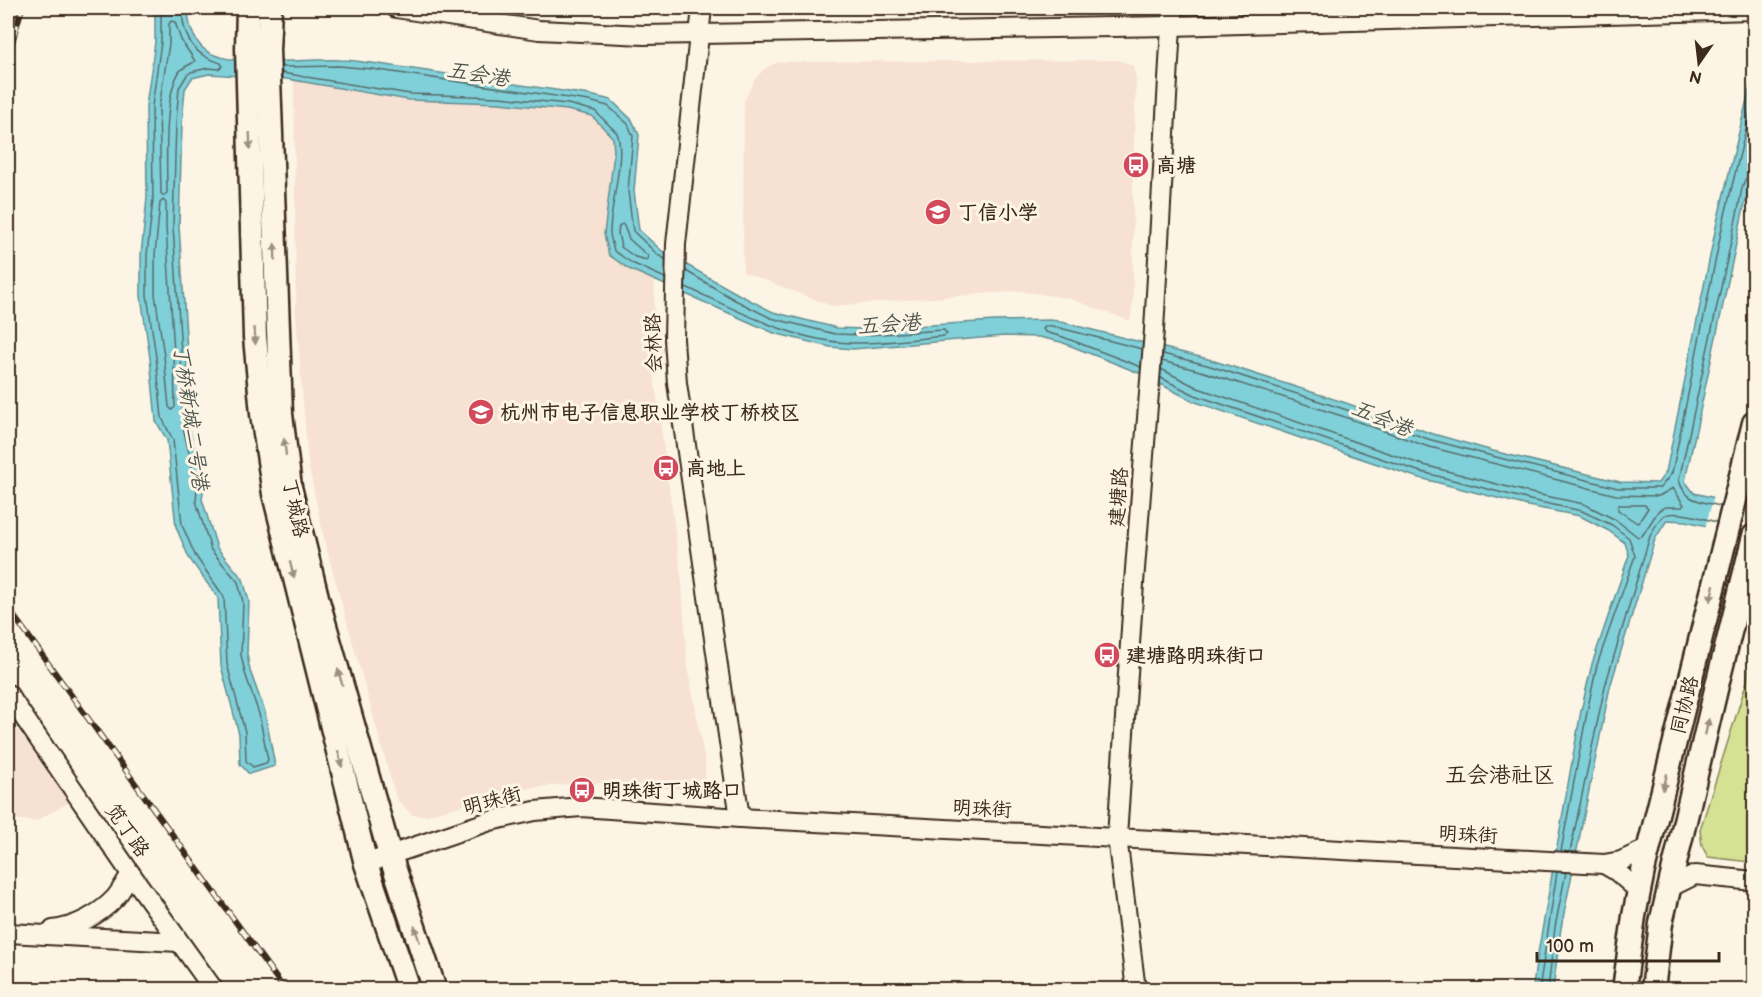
<svg xmlns="http://www.w3.org/2000/svg" width="1762" height="997" font-family="'Balsamiq Sans','LXGW WenKai TC',sans-serif">
  <style>
    .built { fill: #f7e1d2 }
    .green { fill: #d5e294; stroke: #888659; stroke-width: 1.5 }
    .water { fill: #80d0da; stroke: #648e8f; stroke-width: 1.5 }
    .pier { fill: #fcf5e5 }
    .lines { fill: none; stroke-linecap: round; stroke-linejoin: round }
    .shore { stroke: #576c69; stroke-width: 1.5 }
    .minor-casing { stroke: #3b2a1e; stroke-width: 22 }
    .major-casing { stroke: #3b2a1e; stroke-width: 27 }
    .minor { stroke: #fcf5e5; stroke-width: 18 }
    .major { stroke: #fcf5e5; stroke-width: 22 }
    .rail-casing { stroke: #3b2a1e; stroke-width: 6 }
    .rail { stroke: #fcf5e5; stroke-width: 4; stroke-dasharray: 11; stroke-linecap: butt }
    .oneway { fill: #9c9082 }
    .labels { text-anchor: middle; stroke-width: 6; stroke-linejoin: round; paint-order: stroke }
    .poi-label { font-size: 20px; font-weight: bold; fill: #3b2a1e; stroke: #fcf5e5; text-anchor: start }
    .street-label { font-size: 20px; fill: #3b2a1e; stroke: #fcf5e5 }
    .water-label { font-size: 21px; font-style: italic; fill: #4c544d; stroke: #fcf5e5 }
    .quarter-label { font-size: 22px; fill: #3b2a1e; stroke: #fcf5e5 }
  </style>
  <rect width="100%" height="100%" fill="#fcf5e5"/>
  <filter id="ink" filterUnits="userSpaceOnUse"><feTurbulence type="fractalNoise" baseFrequency=".0167" numOctaves="2"/><feDisplacementMap in="SourceGraphic" scale="12" xChannelSelector="R" yChannelSelector="G"/><feConvolveMatrix kernelMatrix="1 2 1 2 8 2 1 2 1" color-interpolation-filters="sRGB"/></filter>
  <g filter="url(#ink)">
    <!-- built -->
    <g class="built">
      <polygon points="1119,60 1133,66 1136,79 1133,173 1133,300 1130,321 1068,298 1019,291 832,306 743,272 744,101 755,79 764,69 778,62"/>
      <polygon points="294,74 612,112 628,148 609,249 655,277 652,362 682,582 687,661 705,762 705,777 696,787 674,789 586,782 522,789 427,815 412,815 396,798 325,543 308,463 296,315"/>
      <polygon points="8,717 70,802 36,821 8,819"/>
    </g>
    <!-- green -->
    <g class="green">
      <polygon points="879,8 1007,8 982,12 878,12"/>
      <polygon points="1754,626 1754,844 1750,862 1708,857 1702,846 1700,830 1747,681"/>
    </g>
    <!-- water -->
    <path class="water" d="M155,8H188C188,22 192,39 204,49C229,70 307,58 340,60C351,60 362,62 372,63L590,95L611,100L632,120L639,135L634,191L639,230L662,251L738,294L773,312L837,328L866,329L995,321L1053,320L1208,359L1346,403L1430,433L1493,451L1620,482L1658,483L1666,472L1717,222L1754,71V169L1744,207L1685,481L1694,493L1754,507V536L1685,521L1667,520L1655,539L1610,687L1561,928L1553,989H1533L1535,970L1581,711L1592,664L1629,555L1625,543L1609,531L1580,516L1528,506L1416,477L1306,440L1193,401L1139,373L1061,342L1039,337L1004,336L853,349L830,347L774,333L629,269L609,255L604,234L614,153L613,138L592,116L567,110L499,103L409,100L287,79L209,74L192,78L185,89L182,123L179,226L187,351V392L189,427L204,487L202,499L217,548L243,579L249,601L247,654L250,671L265,712L275,766L249,774L240,764L239,734L221,666L218,598L189,558L176,527L167,440L156,421L150,358L141,296V255L147,198L146,106L155,42Z"/>
    <!-- pier -->
    <polygon class="pier" points="1714,495 1754,504 1754,539 1705,528"/>
    <g class="lines">
      <!-- shore -->
      <g class="shore">
        <path d="M161,8V42L152,106L153,199L147,255V295L156,357L162,418L173,440L182,525L195,555L224,597L227,664L245,732L246,761L253,767L266,763L268,760L259,714L245,673L241,655L243,602L238,582L211,550L196,501L197,487L183,427L181,352L173,226L176,122L179,88L187,75L191,72L208,68L220,69L222,66L221,63C215,61 208,59 203,55C187,46 182,24 182,8"/>
        <path d="M171,21L175,22L181,40L195,61C191,65 184,66 180,71C163,95 167,163 167,193L163,196L161,193L159,107L169,44V24Z"/>
        <polyline points="281,67 339,66 372,69 589,101 608,106 628,124 633,136 628,191 633,231 658,255 665,259"/>
        <path d="M282,73L410,94L499,97L568,104L595,111L617,133C626,155 610,207 610,232C610,238 613,245 614,251L632,263L665,278"/>
        <polygon points="163,200 166,203 166,227 174,352 175,407 172,410 169,407 164,356 155,294 155,255 160,203"/>
        <polygon points="622,224 624,226 629,239 648,256 647,260 635,257 621,247 618,233 619,226"/>
        <path d="M686,287C738,311 793,341 851,343C881,344 914,339 944,336L947,334L944,330L866,335L835,334L771,318L735,300L686,271"/>
        <polyline points="1163,354 1207,365 1344,409 1428,439 1492,456 1618,488 1660,488 1672,473 1723,223 1754,96"/>
        <polyline points="1141,367 1063,337 1045,332 1043,329 1045,326 1052,326 1142,349"/>
        <polyline points="1161,369 1198,388 1420,464 1531,493 1584,504 1616,520 1638,537 1642,536 1659,510 1666,507 1682,507 1684,505 1673,488 1659,496 1616,495 1426,446 1342,416 1204,372 1162,361"/>
        <polyline points="1161,378 1195,395 1418,471 1530,500 1582,511 1612,525 1629,538 1635,556 1597,665 1587,712 1561,851"/>
        <polygon points="1618,505 1645,505 1648,508 1639,522 1637,523 1618,510"/>
        <path d="M1720,506C1701,501 1685,502 1679,480L1739,205C1741,194 1742,175 1754,173"/>
        <path d="M1570,852L1605,686L1650,536C1653,530 1658,520 1663,516C1673,509 1706,519 1716,522"/>
        <polyline points="1539,990 1557,872"/>
        <polyline points="1548,990 1555,927 1566,872"/>
      </g>
      <defs>
        <g id="minor">
          <polyline points="396,8 539,30 644,35 1171,26 1754,10"/>
          <polyline points="702,8 676,244 674,339 677,383 740,818"/>
          <polyline points="8,694 131,874 214,990"/>
          <polyline points="366,864 390,855 490,821 535,811 581,807 740,818 1604,864 1621,861 1649,848"/>
          <polyline points="1604,864 1616,871 1639,891"/>
          <polyline points="1669,888 1695,875 1754,881"/>
          <path d="M53,930C76,927 99,915 115,898C121,891 126,881 131,874"/>
          <polyline points="8,933 179,942"/>
          <polyline points="1136,990 1117,837 1135,569 1154,330 1171,26 1174,8"/>
        </g>
        <g id="major">
          <polyline points="248,8 247,48 255,337 262,414 274,494 366,864 409,990"/>
          <polyline points="270,8 268,50 281,414 290,487 318,601 390,855 435,990"/>
          <polyline points="1624,990 1634,916 1643,871 1754,423"/>
          <polyline points="1653,990 1661,923 1718,681 1754,536"/>
        </g>
      </defs>
      <!-- minor casing -->
      <use href="#minor" class="minor-casing"/>
      <!-- major casing -->
      <use href="#major" class="major-casing"/>
      <!-- minor -->
      <use href="#minor" class="minor"/>
      <!-- major -->
      <use href="#major" class="major"/>
      <defs>
        <g id="rail">
          <polyline points="8,56 22,8"/>
          <polyline points="8,608 285,990"/>
        </g>
      </defs>
      <!-- rail casing -->
      <use href="#rail" class="rail-casing"/>
      <!-- rail -->
      <use href="#rail" class="rail"/>
    </g>
    <!-- one-way arrows -->
    <defs><path id="oneway-solid" d="M-6-.8H1V-3.2L6.5 0L1 3.2V.8H-6Z" transform="scale(1.5)"/></defs>
    <g class="oneway">
      <use href="#oneway-solid" transform="translate(250 141) rotate(88)"/>
      <use href="#oneway-solid" transform="translate(275 252) rotate(-92)"/>
      <use href="#oneway-solid" transform="translate(255 336) rotate(87)"/>
      <use href="#oneway-solid" transform="translate(285 447) rotate(-97)"/>
      <use href="#oneway-solid" transform="translate(292 570) rotate(76)"/>
      <use href="#oneway-solid" transform="translate(1712 593) rotate(104)"/>
      <use href="#oneway-solid" transform="translate(340 677) rotate(-106)"/>
      <use href="#oneway-solid" transform="translate(1707 727) rotate(-77)"/>
      <use href="#oneway-solid" transform="translate(340 759) rotate(76)"/>
      <use href="#oneway-solid" transform="translate(1665 782) rotate(104)"/>
      <use href="#oneway-solid" transform="translate(417 934) rotate(-108)"/>
    </g>
  </g>
  <!-- icons -->
  <defs>
    <symbol id="bus-disc" viewBox="-11 -11 22 22"><circle r="9.5" fill="#d1495b" stroke="#fcf5e5"/><path d="M-5-6H5V4H4V6H2V4H-2V6H-4V4H-5ZM-3.5-4V0h7V-4ZM-3.5 1.2v1.5H-2V1.2ZM2 1.2v1.5H3.5V1.2Z" fill="#fff"/></symbol>
    <symbol id="school-disc" viewBox="-11 -11 22 22"><circle r="9.5" fill="#d1495b" stroke="#fcf5e5"/><path d="M0-5L7-2L0 1L-7-2ZM-4 1L0 2.5L4 1V4Q0 6-4 4Z" fill="#fff"/></symbol>
  </defs>
  <g fill-rule="evenodd">
    <use href="#bus-disc" x="1121" y="150" width="30" height="30"/>
    <use href="#school-disc" x="923" y="197" width="30" height="30"/>
    <use href="#school-disc" x="466" y="397" width="30" height="30"/>
    <use href="#bus-disc" x="651" y="453" width="30" height="30"/>
    <use href="#bus-disc" x="1092" y="640" width="30" height="30"/>
    <use href="#bus-disc" x="567" y="775" width="30" height="30"/>
  </g>
  <g class="labels">
    <!-- poi labels -->
    <g class="poi-label">
      <text x="1156" y="172">高塘</text>
      <text x="958" y="219">丁信小学</text>
      <text x="500" y="419">杭州市电子信息职业学校丁桥校区</text>
      <text x="686" y="475">高地上</text>
      <text x="1126" y="662">建塘路明珠街口</text>
      <text x="602" y="797">明珠街丁城路口</text>
    </g>
    <!-- street labels -->
    <g class="street-label">
      <text transform="translate(653 343) rotate(-92)" y="7">会林路</text>
      <text transform="translate(1118 497) rotate(-86)" y="7">建塘路</text>
      <text transform="translate(296 508) rotate(78)" y="7">丁城路</text>
      <text transform="translate(1684 705) rotate(-76)" y="7">同协路</text>
      <text transform="translate(492 800) rotate(-15)" y="7">明珠街</text>
      <text transform="translate(982 808) rotate(3)" y="7">明珠街</text>
      <text transform="translate(128 830) rotate(55)" y="7">笕丁路</text>
      <text transform="translate(1468 834) rotate(3)" y="7">明珠街</text>
    </g>
    <!-- water labels -->
    <g class="water-label">
      <text transform="translate(478 74) rotate(9)" y="7">五会港</text>
      <text transform="translate(889 324) rotate(-4)" y="7">五会港</text>
      <text transform="translate(191 417) rotate(82)" y="7">丁桥新城二号港</text>
      <text transform="translate(1382 418) rotate(22)" y="7">五会港</text>
    </g>
    <!-- quarter labels -->
    <g class="quarter-label">
      <text x="1500" y="782">五会港社区</text>
    </g>
  </g>
  <!-- margin -->
  <rect width="1762" height="997" fill="none" stroke="#fcf5e5" stroke-width="30"/>
  <rect x="15" y="15" width="1732" height="967" fill="none" stroke="#3b2a1e" stroke-width="2" filter="url(#ink)"/>
  <!-- north arrow -->
  <g transform="translate(1699 63) rotate(194)" stroke="#fcf5e5" stroke-width="4.5" paint-order="stroke">
  <path d="M0-4.5L10 22L0 15L-10 22Z" fill="#3b2a1e"/>
  <text y="-9" font-size="16" font-weight="bold" text-anchor="middle" fill="#3b2a1e">N</text>
  </g>
  <!-- scale -->
  <path d="M1537 952v9h182v-9" fill="none" stroke="#3b2a1e" stroke-width="3"/>
  <text x="1546" y="952" font-size="18" fill="#3b2a1e" stroke="#fcf5e5" stroke-width="4.5" paint-order="stroke">100 m</text>
</svg>
